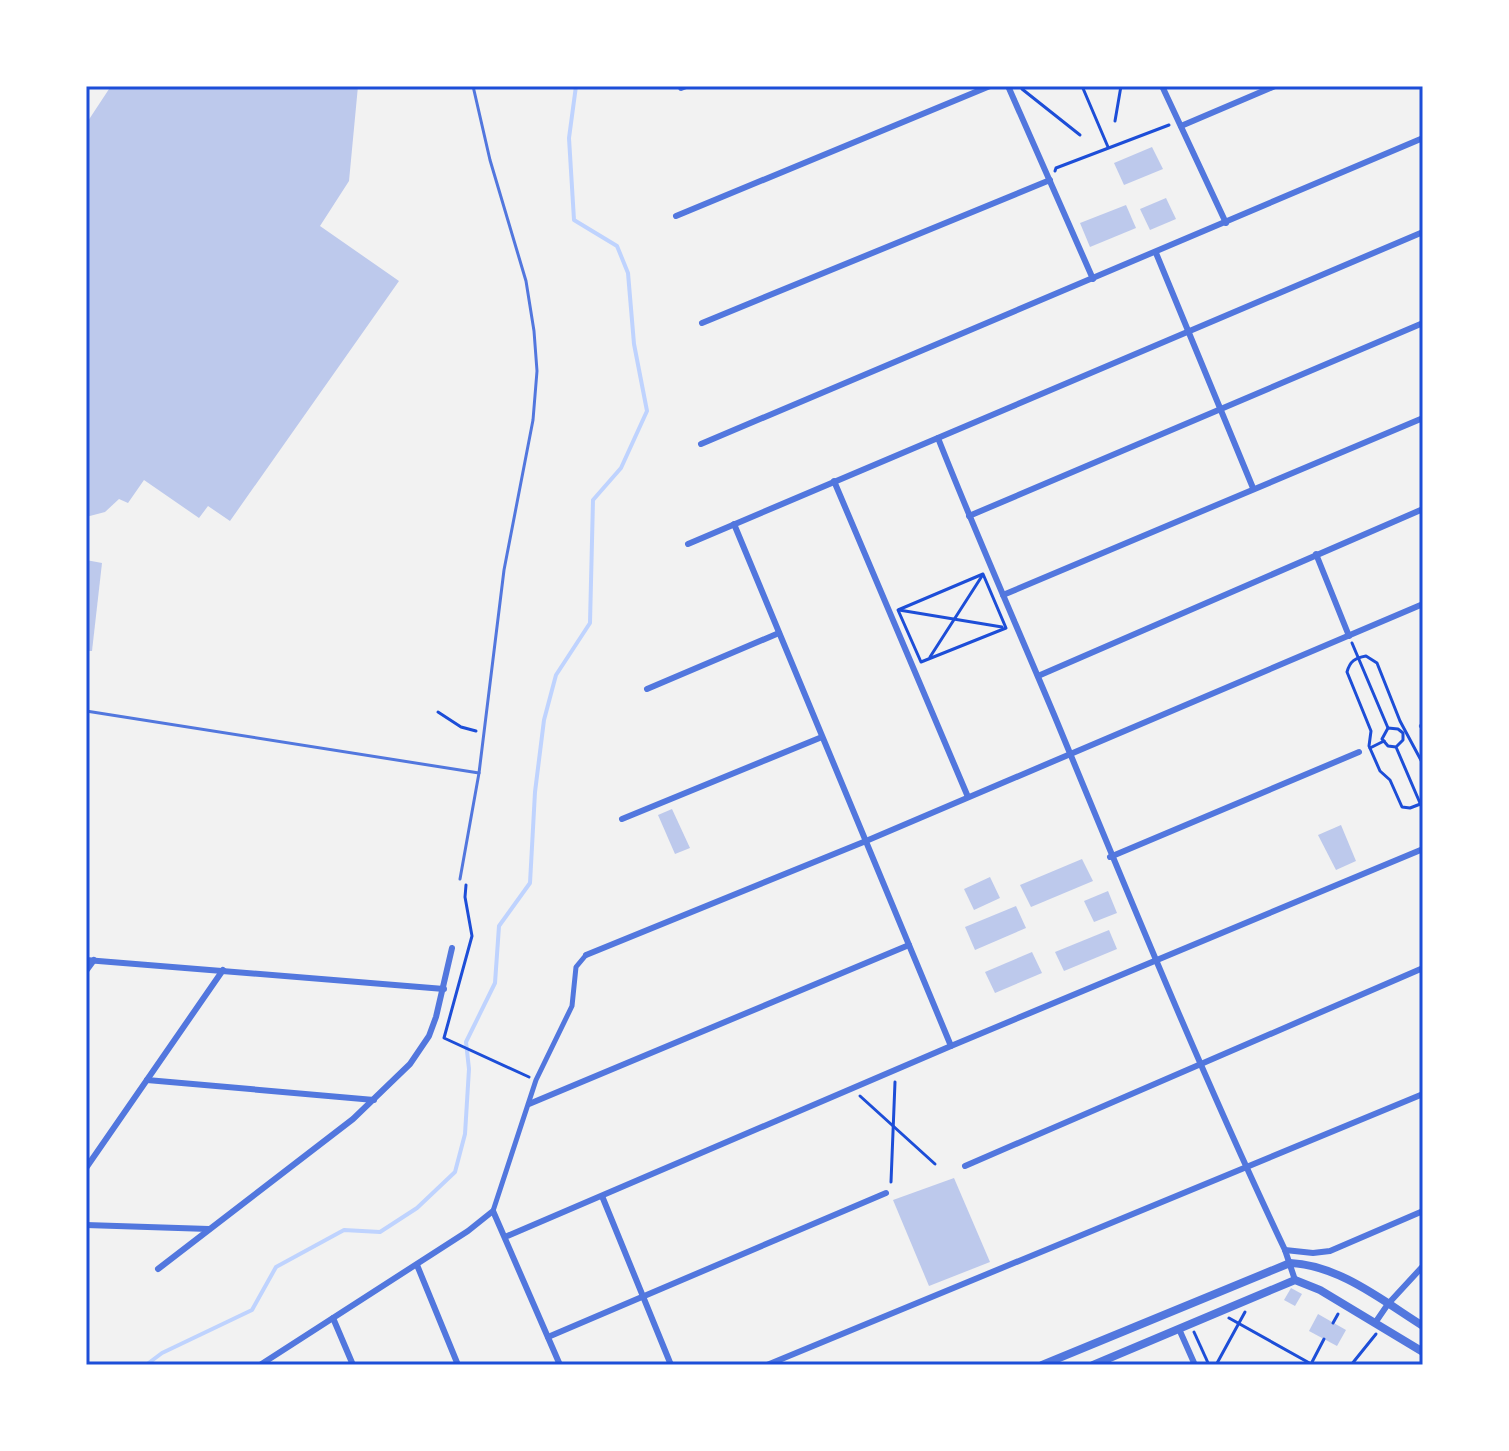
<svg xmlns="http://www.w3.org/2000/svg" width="1509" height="1451" font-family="'Nunito Sans',sans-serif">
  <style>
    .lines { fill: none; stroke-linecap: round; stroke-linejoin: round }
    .stream { stroke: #bfd3fe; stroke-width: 4 }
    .building { fill: #bdc9ec }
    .path { stroke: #1d4ed8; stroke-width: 3 }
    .service { stroke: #5277de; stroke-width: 3 }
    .pedestrian { stroke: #5277de; stroke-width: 5 }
    .minor { stroke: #5277de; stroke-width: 6 }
    .tertiary { stroke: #5277de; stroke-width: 8 }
    .neatline { fill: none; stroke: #1d4ed8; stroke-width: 3 }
  </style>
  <rect width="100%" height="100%" fill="#f2f2f2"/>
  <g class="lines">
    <!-- stream -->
    <polyline class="stream" points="146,1365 162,1353 252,1310 276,1267 344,1230 380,1232 417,1208 455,1172 465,1134 469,1069 466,1042 495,983 499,926 530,883 535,792 544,720 556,675 590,623 593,500 621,468 647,411 634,344 628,273 617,246 574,220 569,138 576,86"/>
  </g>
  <!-- building -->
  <g class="building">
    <polygon points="111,86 358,86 349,181 320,226 399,281 230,521 208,506 199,518 144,480 128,503 119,499 105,512 86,517 86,124"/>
    <polygon points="1152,147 1163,169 1124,185 1114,163"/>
    <polygon points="1166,198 1176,219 1150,230 1140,209"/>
    <polygon points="1126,205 1136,228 1090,247 1080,223"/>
    <polygon points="86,560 102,563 92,651 86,651"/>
    <polygon points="672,809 690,848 675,854 658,815"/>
    <polygon points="1341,825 1356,861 1336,870 1318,835"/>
    <polygon points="1082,859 1093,881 1031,907 1020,885"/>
    <polygon points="990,877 1000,898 974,910 964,889"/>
    <polygon points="1108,891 1117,913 1094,922 1084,901"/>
    <polygon points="1016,906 1026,928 975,950 965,927"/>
    <polygon points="1109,930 1117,949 1064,971 1055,952"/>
    <polygon points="1032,952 1042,973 995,993 985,972"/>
    <polygon points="954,1178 990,1262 929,1286 893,1200"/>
    <polygon points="1291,1288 1302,1294 1295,1306 1284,1300"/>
    <polygon points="1318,1314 1346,1330 1337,1346 1309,1331"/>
  </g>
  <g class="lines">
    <!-- path -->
    <g class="path">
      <polyline points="1082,86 1108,147"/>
      <polyline points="1022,89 1080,135"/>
      <polyline points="1115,121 1121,86"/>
      <polyline points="1055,171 1056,168 1169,125"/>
      <polygon points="983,574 1006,628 921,662 898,610"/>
      <polyline points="899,610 1002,627"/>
      <polyline points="1352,643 1388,728"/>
      <polyline points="930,657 982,576"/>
      <polyline points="438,712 461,727 476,731"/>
      <polyline points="1396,747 1403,740 1403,733 1398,729 1388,728 1382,739 1388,746 1396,747 1423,810"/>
      <polyline points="1370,748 1384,741"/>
      <path d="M1423,764L1400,721L1377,663L1366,656C1355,658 1350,661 1347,672L1371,731L1369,746L1380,771L1390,780L1402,807L1410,808L1423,803"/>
      <polyline points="466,885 465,897 472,936 444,1038 529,1077"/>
      <polyline points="860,1096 935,1164"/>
      <polyline points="891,1182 895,1082"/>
      <polyline points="1229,1318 1313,1365"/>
      <polyline points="1333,1323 1338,1314"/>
      <polyline points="1194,1332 1209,1365"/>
      <polyline points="1311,1364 1324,1339"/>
      <polyline points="1216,1365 1245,1312"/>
      <polyline points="1351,1365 1376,1334"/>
    </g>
    <!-- service -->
    <g class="service">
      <polyline points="86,711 479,773"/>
      <polyline points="460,879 479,773 504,570 533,420 537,371 534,331 526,281 490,160 473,86"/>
    </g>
    <!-- pedestrian -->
    <polyline class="pedestrian" points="493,1211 536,1080 572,1006 576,967 586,955"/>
    <!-- minor -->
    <g class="minor">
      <polyline points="1008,86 1093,279"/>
      <polyline points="1162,86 1226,223"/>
      <polyline points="681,88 686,86"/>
      <polyline points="1181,126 1275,86"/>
      <polyline points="676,216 990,86"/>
      <polyline points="1156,253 1253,488"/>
      <polyline points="702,323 1050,180"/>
      <path d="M938,438C975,532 1016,624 1055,717C1129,896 1202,1075 1285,1250L1295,1280"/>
      <polyline points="701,444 1423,138"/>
      <polyline points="834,481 968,797"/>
      <polyline points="969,516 1423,323"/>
      <polyline points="734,524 951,1046"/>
      <polyline points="688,544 1423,232"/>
      <polyline points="1316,554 1349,636"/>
      <polyline points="1003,595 1423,418"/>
      <polyline points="1038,676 1423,509"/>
      <polyline points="647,689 779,633"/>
      <polyline points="1422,726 1423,725"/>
      <polyline points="622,819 822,737"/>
      <polyline points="1110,857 1359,752"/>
      <polyline points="586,955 866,841 1423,604"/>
      <polyline points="86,960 444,989"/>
      <polyline points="86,971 94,960"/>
      <polyline points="147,1080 374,1100"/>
      <polyline points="529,1104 909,945"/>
      <polyline points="965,1166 1423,968"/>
      <polyline points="86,1168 223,970"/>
      <polyline points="602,1196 671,1365"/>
      <polyline points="86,1225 209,1229"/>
      <polyline points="505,1237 951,1046 1423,849"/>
      <polyline points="1285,1250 1313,1253 1330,1251 1423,1211"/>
      <polyline points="417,1265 458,1365"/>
      <polyline points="158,1269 353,1119 410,1064 429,1036 436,1017 452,948"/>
      <polyline points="333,1318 353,1365"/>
      <polyline points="1375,1323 1388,1304 1423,1266"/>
      <polyline points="1179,1329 1195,1365"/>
      <polyline points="548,1337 886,1193"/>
      <polyline points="260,1365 468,1231 493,1211 560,1365"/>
      <polyline points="767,1365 1423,1094"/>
    </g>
    <!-- tertiary -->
    <g class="tertiary">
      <path d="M1042,1365L1290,1263C1339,1265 1383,1301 1423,1326"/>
      <polyline points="1093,1365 1295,1280 1320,1290 1423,1352"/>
    </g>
  </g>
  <!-- border -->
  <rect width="1509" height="1451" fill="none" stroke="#ffffff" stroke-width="176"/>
  <rect x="88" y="88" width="1333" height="1275" class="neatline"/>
</svg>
